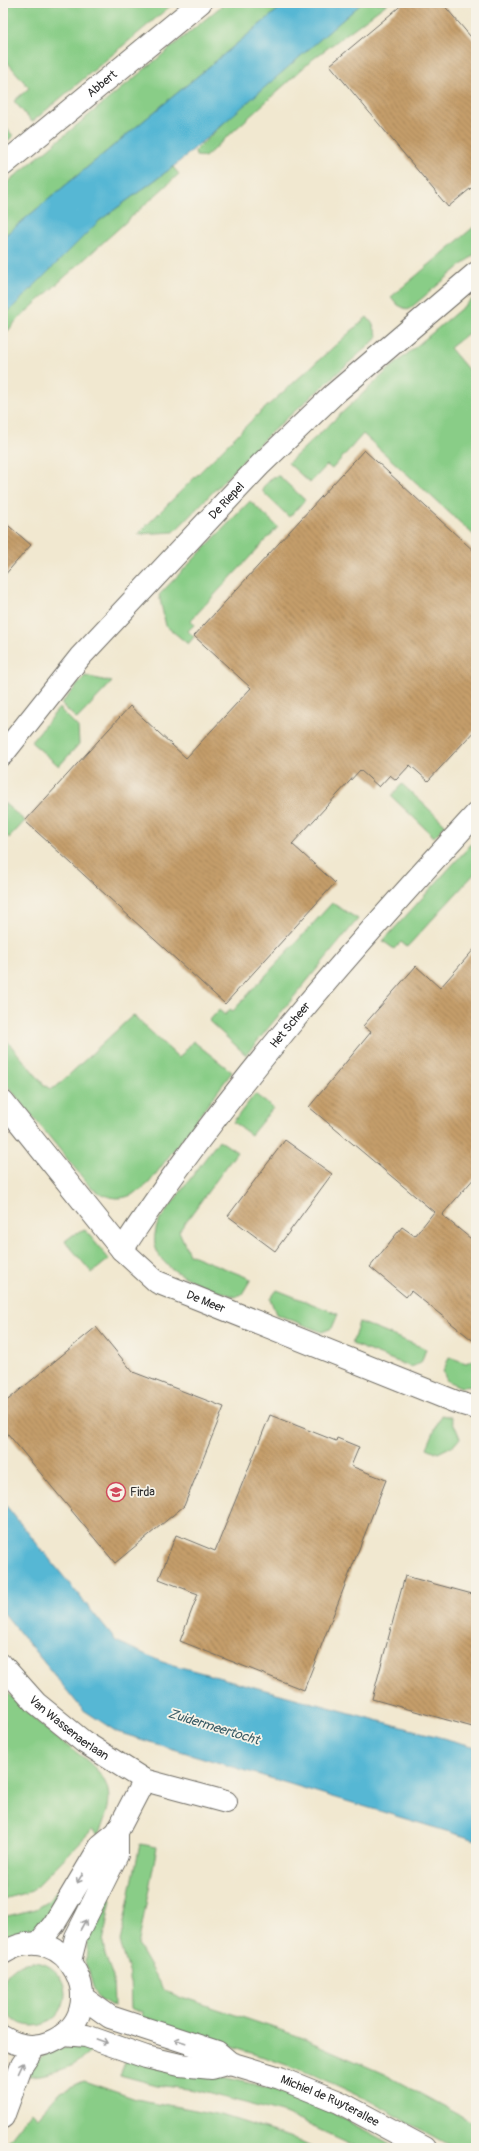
<svg xmlns="http://www.w3.org/2000/svg" width="479" height="2151" font-family="Pangolin,sans-serif">
  <style>
    .grass { fill: #89cd87; stroke: #5a7c59 }
    .water { fill: #56b7d4; stroke: #407180 }
    .building { fill: url(#building-back-hatch) }
    .lines { fill: none; stroke-linecap: round; stroke-linejoin: round }
    .minor-casing { stroke: #706d65; stroke-width: 24 }
    .tertiary-casing { stroke: #706d65; stroke-width: 24 }
    .secondary-casing { stroke: #706d65; stroke-width: 24 }
    .minor { stroke: #fff; stroke-width: 22 }
    .tertiary { stroke: #fff; stroke-width: 22 }
    .secondary { stroke: #fff; stroke-width: 22 }
    .oneway { stroke: #a0a0a0 }
    .labels { text-anchor: middle; stroke-width: 3.5; stroke-linejoin: round; paint-order: stroke }
    .street-label { font-size: 12px; fill: #2b2b2b; stroke: #f7f3e8 }
    .poi-label { font-size: 12px; fill: #2b2b2b; stroke: #f7f3e8; text-anchor: start }
    .water-label { font-size: 13px; font-style: italic; fill: #3a5c66; stroke: #f7f3e8 }
  </style>
  <defs>
    <pattern id="building-back-hatch" width="6" height="6" patternUnits="userSpaceOnUse"><rect width="6" height="6" fill="#c59e6a"/><path d="M-1 5l2 2M0 0l6 6M5-1l2 2" fill="none" stroke="#a08157"/></pattern>
  </defs>
  <rect width="100%" height="100%" fill="#f7f3e8"/>
  <filter id="ink" filterUnits="userSpaceOnUse"><feTurbulence type="fractalNoise" baseFrequency=".025" numOctaves="2"/><feDisplacementMap in="SourceGraphic" scale="8" xChannelSelector="R" yChannelSelector="G"/><feConvolveMatrix kernelMatrix="1 2 1 2 8 2 1 2 1" color-interpolation-filters="sRGB"/></filter>
  <filter id="wash" filterUnits="userSpaceOnUse"><feTurbulence type="fractalNoise" baseFrequency=".012" numOctaves="4" result="noise"/><feDisplacementMap in="SourceGraphic" scale="16" xChannelSelector="R" yChannelSelector="G"/><feGaussianBlur stdDeviation="0.9" result="paint"/><feColorMatrix in="noise" values="0 0 0 0 0 0 0 0 0 0 0 0 0 0 0 0 0 1.4 0 .05"/><feComposite in="paint" operator="in"/></filter>
  <g filter="url(#wash)">
    <rect width="100%" height="100%" fill="#f1e8d0"/>
    <!-- grass -->
    <g class="grass">
      <polygon points="3,3 174,3 32,122 14,101 29,88 3,57"/>
      <polygon points="225,3 286,3 3,237 3,186"/>
      <polygon points="362,3 388,3 313,59 205,157 196,156 195,151 233,114"/>
      <polygon points="3,124 13,136 3,145"/>
      <polygon points="173,167 179,174 16,321 3,337 3,317 99,221"/>
      <polygon points="476,225 476,253 408,310 398,305 391,297"/>
      <polygon points="476,296 476,327 450,348 476,379 476,537 363,434 332,469 327,465 310,483 288,463 387,371"/>
      <polygon points="367,317 372,323 378,337 268,435 174,532 138,534 254,418"/>
      <polygon points="279,476 305,500 289,517 263,492 263,487 273,477"/>
      <polygon points="250,501 278,527 191,620 194,625 188,631 194,637 188,644 166,626 159,595"/>
      <polygon points="85,676 112,682 77,719 61,704"/>
      <polygon points="59,708 78,727 79,744 59,766 31,742"/>
      <polygon points="402,784 446,825 434,837 391,796"/>
      <polygon points="4,803 25,821 9,838 3,832"/>
      <polygon points="476,839 476,872 407,947 401,942 394,949 383,941"/>
      <polygon points="332,903 358,919 246,1055 209,1021 219,1010 225,1015 230,1009 233,1011"/>
      <path d="M133,1015L179,1058L193,1041L232,1072L149,1183C128,1201 114,1203 91,1188L3,1080V1036L45,1086L51,1089L56,1087Z"/>
      <polygon points="255,1094 273,1108 251,1135 233,1122"/>
      <path d="M219,1140L237,1152L179,1231L189,1254L251,1279L242,1294L235,1297C203,1284 137,1269 159,1221Z"/>
      <polygon points="85,1230 109,1259 92,1273 65,1241 73,1235"/>
      <polygon points="277,1290 338,1314 332,1328 322,1332 276,1314 270,1299"/>
      <polygon points="359,1322 426,1349 421,1363 411,1367 352,1344"/>
      <polygon points="449,1357 466,1363 476,1359 476,1386 461,1387 447,1381 443,1372"/>
      <polygon points="441,1415 451,1417 460,1438 454,1445 438,1453 427,1448"/>
      <path d="M3,1688C19,1705 36,1721 54,1736C80,1757 120,1774 106,1815C103,1822 102,1829 98,1835L92,1830L32,1891L3,1899Z"/>
      <polygon points="140,1844 157,1847 138,1946 164,1991 295,2035 384,2074 476,2124 476,2148 454,2148 370,2101 315,2075 258,2055 141,2020 143,2012 131,2009 130,1975 120,1942"/>
      <path d="M64,1884H66C48,1923 46,1929 3,1938V1917L36,1909L46,1903Z"/>
      <polygon points="109,1897 111,1899 103,1942 105,1955 113,1977 114,2007 99,1998 93,1987 86,1961 88,1936"/>
      <circle cx="33" cy="1994" r="32"/>
      <path d="M74,2046H85L92,2050C76,2067 52,2075 29,2076C37,2054 52,2050 74,2046Z"/>
      <path d="M126,2060C174,2069 224,2075 271,2089C316,2103 357,2126 398,2148H359L285,2114L260,2107L195,2090L157,2085L120,2075Z"/>
      <polygon points="84,2081 136,2099 221,2115 290,2137 313,2148 3,2148 32,2111 38,2117 61,2091"/>
    </g>
    <!-- water -->
    <g class="water">
      <polygon points="286,3 362,3 173,167 99,221 3,317 3,237"/>
      <polygon points="3,1502 116,1641 162,1662 476,1747 476,1840 117,1732 82,1709 3,1612"/>
    </g>
    <g id="blocks">
      <!-- building -->
      <g class="building">
        <polygon points="404,3 442,3 476,43 476,184 448,207 330,65"/>
        <polygon points="364,450 476,553 476,729 428,781 410,765 396,780 390,775 379,787 360,770 292,844 335,883 225,1004 25,821 130,706 186,758 251,688 194,636"/>
        <polygon points="3,521 31,545 3,577"/>
        <polygon points="476,947 476,1176 442,1215 476,1243 476,1343 411,1291 406,1297 370,1267 402,1227 415,1236 434,1212 309,1107 371,1032 363,1026 416,966 440,988"/>
        <polygon points="285,1140 332,1174 275,1251 228,1216"/>
        <polygon points="96,1327 133,1372 224,1407 184,1506 115,1563 3,1428 3,1404"/>
        <polygon points="270,1415 336,1441 337,1438 359,1447 351,1466 386,1480 304,1690 180,1641 198,1594 159,1579 176,1535 215,1551"/>
        <polygon points="405,1576 476,1595 476,1728 372,1699"/>
      </g>
    </g>
  </g>
  <g filter="url(#ink)">
    <use href="#blocks" fill-opacity="0" stroke="#706d65" stroke-width="1"/>
    <g class="lines">
      <defs>
        <g id="minor">
          <path id="s1" d="M3,754L80,657L260,465L334,394L476,273"/>
          <path id="s2" d="M3,1102L122,1250L157,1282L456,1402L476,1408"/>
          <path id="s3" d="M122,1250C225,1093 349,952 476,814"/>
          <path id="s4" d="M3,1666L36,1703L84,1742L144,1780L226,1802"/>
          <polyline points="117,1832 144,1780"/>
          <polyline points="38,1944 54,1924 101,1845 117,1832 117,1855 76,1937 70,1961"/>
        </g>
        <g id="tertiary">
          <path id="s5" d="M3,165L200,3"/>
          <polyline points="3,2117 22,2065 35,2046"/>
        </g>
        <g id="secondary">
          <path d="M3,1953C66,1913 118,2013 50,2042C34,2049 17,2046 3,2037"/>
          <path id="s6" d="M82,1997L110,2017L217,2052L230,2063L280,2078L339,2102L425,2148"/>
          <polyline points="64,2034 86,2036 146,2057 180,2065 212,2068 230,2063"/>
        </g>
      </defs>
      <!-- minor casing -->
      <use href="#minor" class="minor-casing"/>
      <!-- tertiary casing -->
      <use href="#tertiary" class="tertiary-casing"/>
      <!-- secondary casing -->
      <use href="#secondary" class="secondary-casing"/>
      <!-- minor -->
      <use href="#minor" class="minor"/>
      <!-- tertiary -->
      <use href="#tertiary" class="tertiary"/>
      <!-- secondary -->
      <use href="#secondary" class="secondary"/>
    </g>
    <!-- one-way arrows -->
    <defs><path id="oneway-shaft" d="M-6 0H5M1.5-3L5.5 0L1.5 3" fill="none" stroke-width="1.6" stroke-linecap="round" stroke-linejoin="round"/></defs>
    <g class="oneway">
      <use href="#oneway-shaft" transform="translate(80 1878) rotate(121)"/>
      <use href="#oneway-shaft" transform="translate(83 1925) rotate(-61)"/>
      <use href="#oneway-shaft" transform="translate(102 2041) rotate(20)"/>
      <use href="#oneway-shaft" transform="translate(180 2041) rotate(-162)"/>
      <use href="#oneway-shaft" transform="translate(21 2068) rotate(-65)"/>
    </g>
  </g>
  <!-- icons -->
  <defs>
    <symbol id="university-ring" viewBox="-11 -11 22 22"><circle r="9.5" fill="#f7f3e8" stroke="#d1495b" stroke-width="1.5"/><path d="M0-5L7-2L0 1L-7-2ZM-4 1L0 2.5L4 1V4Q0 6-4 4Z" fill="#d1495b"/></symbol>
  </defs>
  <g fill-rule="evenodd">
    <use href="#university-ring" x="105" y="1481" width="22" height="22"/>
  </g>
  <g class="labels">
    <!-- street labels -->
    <g class="street-label">
      <text dy="4" stroke="none"><textPath href="#s5" startOffset="128">Abbert</textPath></text>
      <text dy="4" stroke="none"><textPath href="#s1" startOffset="338">De Riepel</textPath></text>
      <text dy="4" stroke="none"><textPath href="#s3" startOffset="281">Het Scheer</textPath></text>
      <text dy="4" stroke="none"><textPath href="#s2" startOffset="290">De Meer</textPath></text>
      <text dy="4" stroke="none"><textPath href="#s4" startOffset="91">Van Wassenaerlaan</textPath></text>
      <text dy="4" stroke="none"><textPath href="#s6" startOffset="271">Michiel de Ruyterallee</textPath></text>
    </g>
    <!-- poi labels -->
    <g class="poi-label">
      <text x="130" y="1496">Firda</text>
    </g>
    <!-- water labels -->
    <g class="water-label">
      <text transform="translate(214 1726) rotate(17)" y="5">Zuidermeertocht</text>
    </g>
  </g>
  <!-- margin -->
  <rect width="479" height="2151" fill="none" stroke="#f7f3e8" stroke-width="16"/>
</svg>
